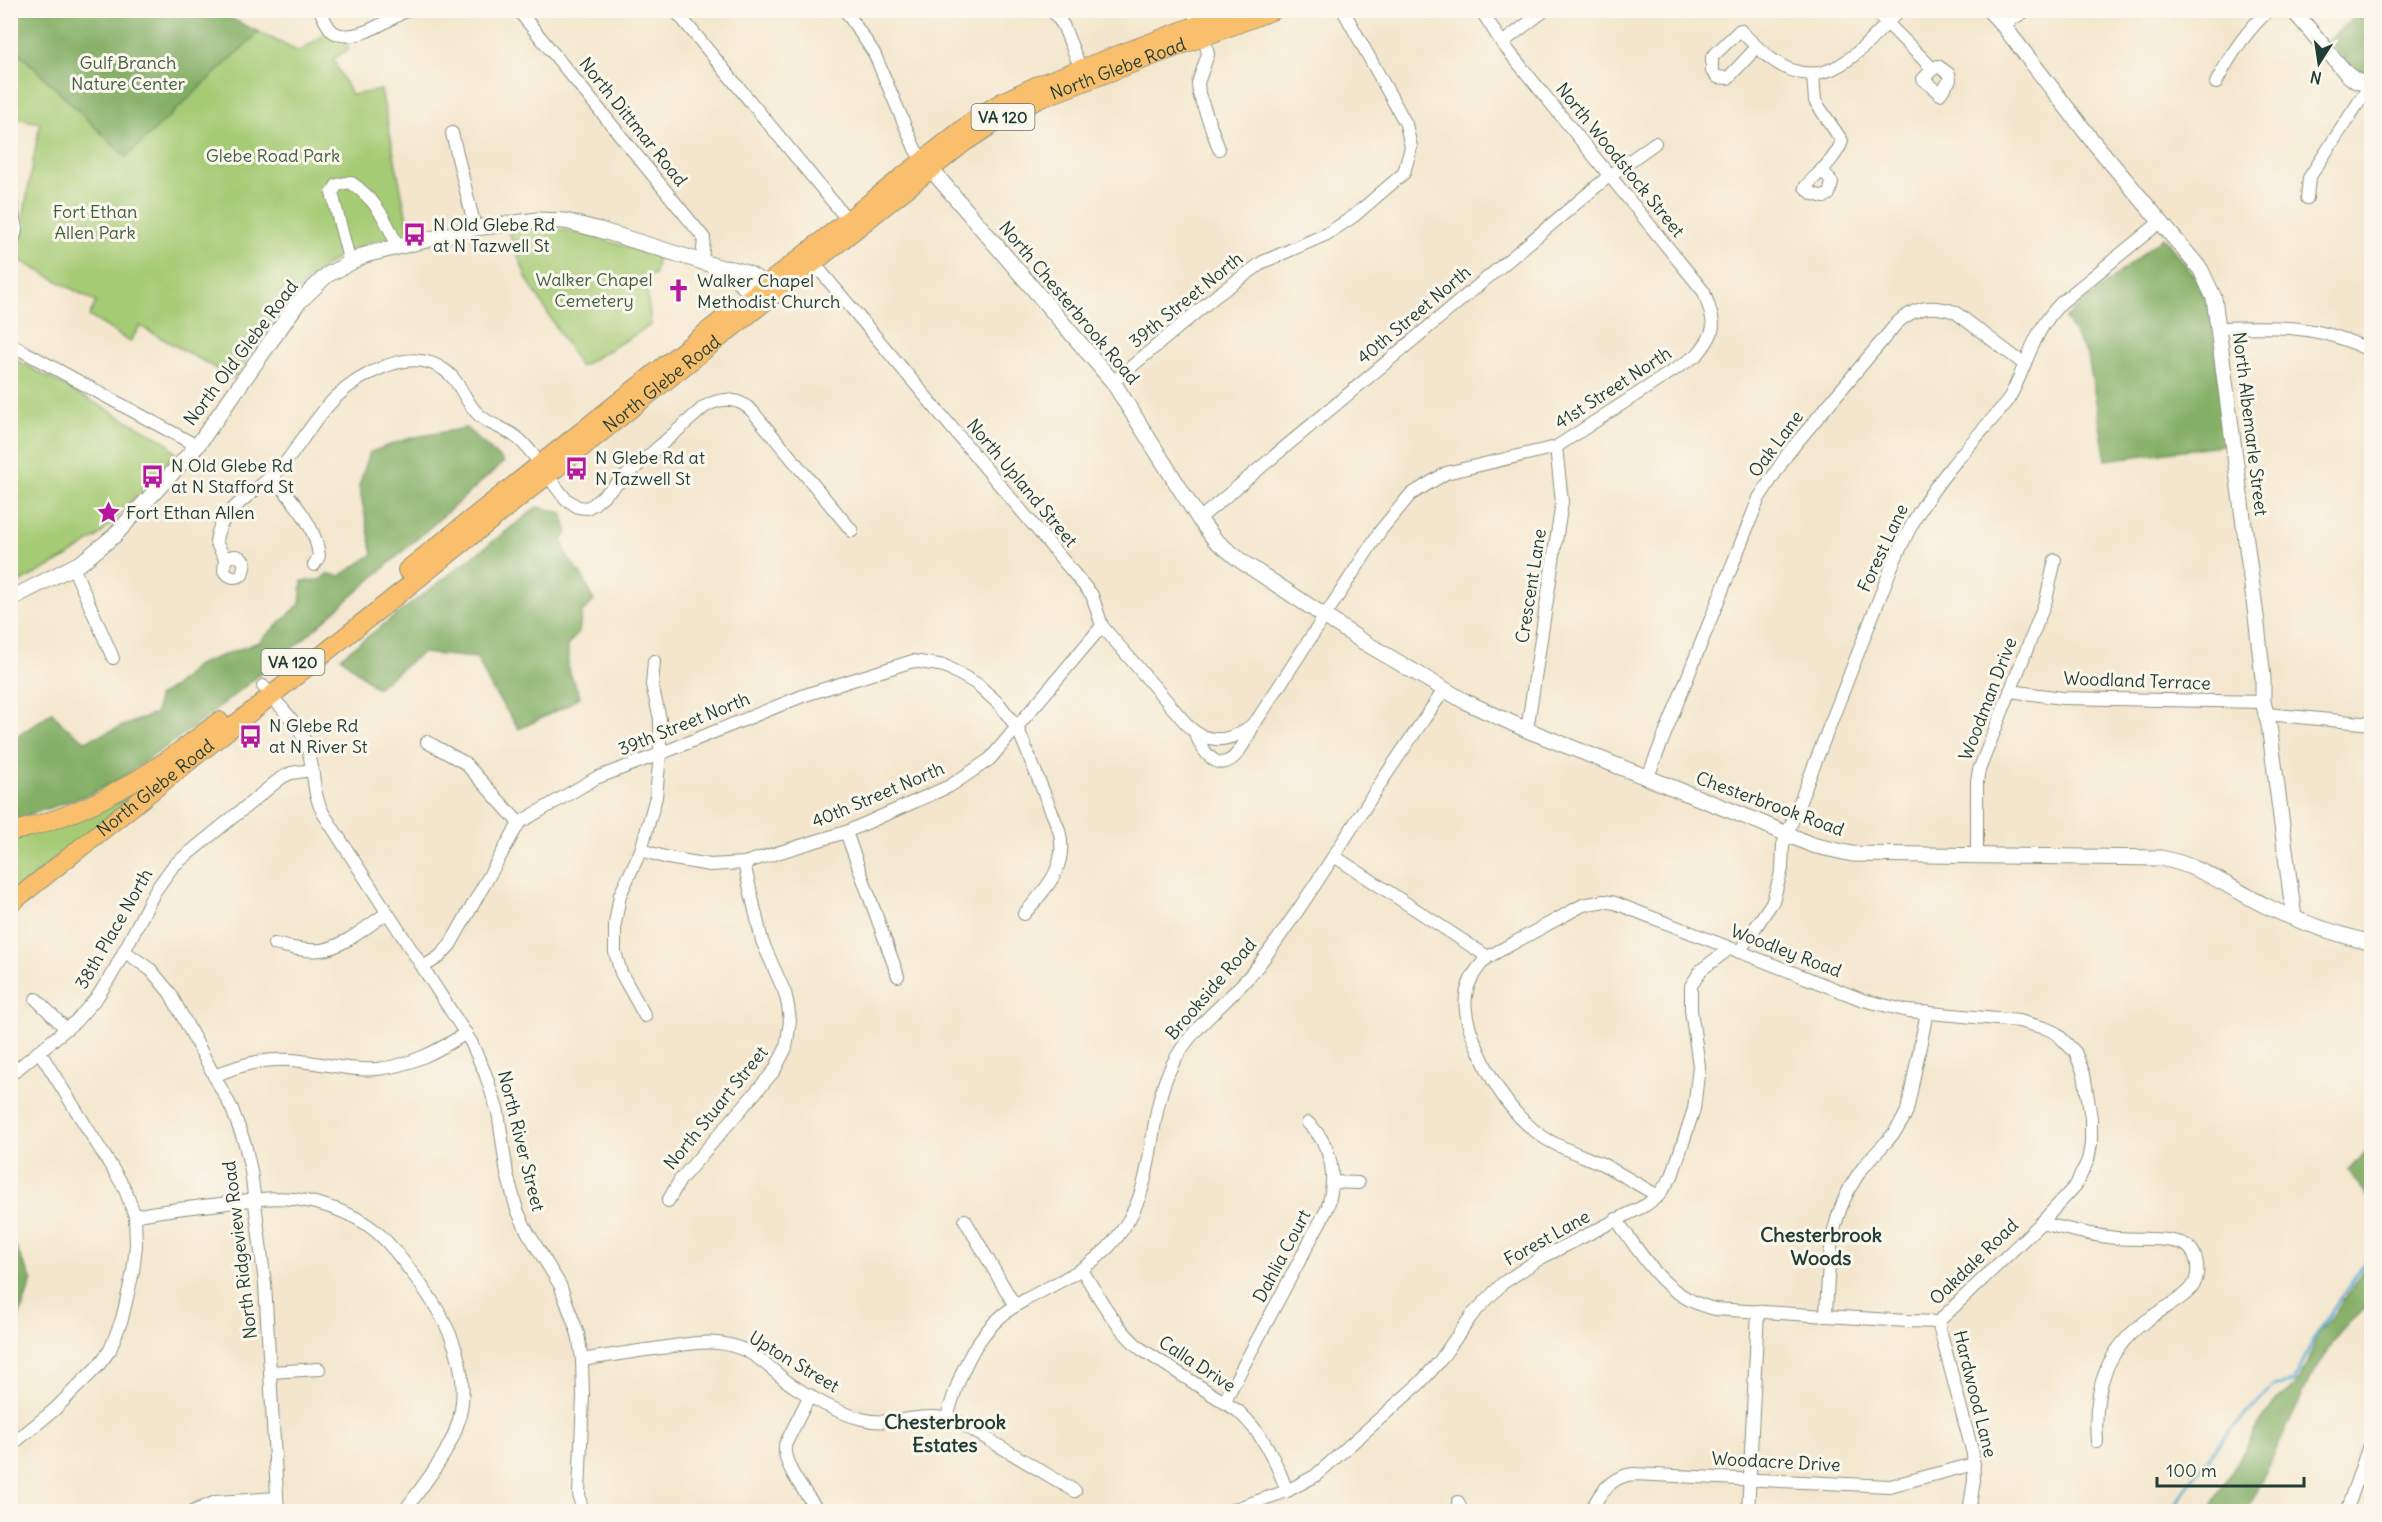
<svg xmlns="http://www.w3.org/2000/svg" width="2382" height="1522" font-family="Delius,sans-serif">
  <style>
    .green { fill: #a6cb75; stroke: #628454; stroke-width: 1.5 }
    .forest { fill: #84af66; stroke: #52764d; stroke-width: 1.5 }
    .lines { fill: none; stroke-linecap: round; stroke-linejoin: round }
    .stream { stroke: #56add3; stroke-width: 3 }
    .minor-casing { stroke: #8a9280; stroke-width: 14 }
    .tertiary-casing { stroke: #8a9280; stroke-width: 17 }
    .primary-casing { stroke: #8a9280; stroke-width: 20 }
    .minor { stroke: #fff; stroke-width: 12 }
    .tertiary { stroke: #fff; stroke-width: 15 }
    .primary { stroke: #f9bf6d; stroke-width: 18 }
    .labels { text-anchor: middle; stroke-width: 6; stroke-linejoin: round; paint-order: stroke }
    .shield { fill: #fbf7ec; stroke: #61756b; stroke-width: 1.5 }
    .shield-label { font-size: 16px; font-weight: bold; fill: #1f3d34 }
    .park-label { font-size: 18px; fill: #416044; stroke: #fbf7ec }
    .street-label { font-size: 18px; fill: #1f3d34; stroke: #fbf7ec }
    .poi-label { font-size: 18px; fill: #1f3d34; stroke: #fbf7ec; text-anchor: start }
    .neighbourhood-label { font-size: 20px; font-weight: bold; fill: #1f3d34; stroke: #fbf7ec }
  </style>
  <rect width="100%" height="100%" fill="#fbf7ec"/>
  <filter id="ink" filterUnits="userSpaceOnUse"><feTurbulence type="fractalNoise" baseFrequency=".0167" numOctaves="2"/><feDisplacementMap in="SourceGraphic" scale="12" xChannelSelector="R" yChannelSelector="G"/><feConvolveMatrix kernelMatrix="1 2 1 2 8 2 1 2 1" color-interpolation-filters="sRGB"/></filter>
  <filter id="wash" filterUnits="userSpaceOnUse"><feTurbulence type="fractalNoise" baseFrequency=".008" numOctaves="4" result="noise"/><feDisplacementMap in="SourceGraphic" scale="24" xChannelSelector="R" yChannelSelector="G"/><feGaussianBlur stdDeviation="1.35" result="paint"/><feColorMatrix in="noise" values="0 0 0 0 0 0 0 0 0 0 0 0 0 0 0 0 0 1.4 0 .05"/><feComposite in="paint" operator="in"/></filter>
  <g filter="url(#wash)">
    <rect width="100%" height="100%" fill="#f4e6cd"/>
    <!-- green -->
    <g class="green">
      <path d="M331,30L342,36L349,49L333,59L351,95L381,90L410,234C394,237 376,240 361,246C300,271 269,327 233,378L140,326L130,342L89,316L96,302L16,258L11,266V254L22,237L23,219L40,123L11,117V45L126,157L259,32L299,52Z"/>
      <path d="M525,227C571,226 614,243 658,257L654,275L645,276L651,325L580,367L527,279L508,230Z"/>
      <polygon points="11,357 165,441 176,453 101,534 67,557 11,587"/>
      <polygon points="137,786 143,791 11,894 11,838"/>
    </g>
    <!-- forest -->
    <g class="forest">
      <polygon points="10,11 215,11 259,32 126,157 11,45"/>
      <polygon points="2362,11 2371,11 2371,69 2363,81 2328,40"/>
      <polygon points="2163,237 2208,293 2228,444 2106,460 2088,356 2065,318"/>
      <polygon points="466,428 504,462 300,642 202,721 123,777 91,794 11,821 11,741 52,712 63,725 85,741 156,713 158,697 175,686 197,665 259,642 300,604 302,581 320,580 327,574 340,576 373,554 359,486 370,452 410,438"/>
      <polygon points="538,507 562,513 568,532 562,540 568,558 584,579 594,601 582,612 579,632 568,645 568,669 580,696 566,706 519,729 492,689 477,658 422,653 376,688 341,657"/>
      <polygon points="2371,1146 2371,1202 2349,1171"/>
      <polygon points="11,1238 32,1280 11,1341"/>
      <polygon points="2371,1259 2371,1303 2342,1329 2310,1378 2247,1511 2209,1511 2259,1425 2274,1403 2295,1386 2308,1363 2317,1335 2334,1315"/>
    </g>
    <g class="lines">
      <!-- stream -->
      <polyline class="stream" points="2174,1512 2181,1495 2225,1436 2273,1386 2294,1382 2314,1338 2372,1252"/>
    </g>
  </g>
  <g filter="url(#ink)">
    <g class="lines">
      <defs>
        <g id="minor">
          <path d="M320,10C323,17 327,26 332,31C352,46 388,20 407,10"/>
          <polyline points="518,10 704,238 702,261"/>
          <polyline points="675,10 847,219"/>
          <polyline points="845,10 874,53 915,149 922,159"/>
          <polyline points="1052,10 1063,25 1083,74"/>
          <polyline points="1192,10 1204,37 1208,54 1198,83 1199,94 1219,149"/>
          <polyline points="1874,10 1933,69"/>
          <polyline points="1502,43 1545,10"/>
          <path d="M1757,47L1728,78L1717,77L1712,71V57L1740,30C1750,40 1759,50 1770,58C1826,101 1863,46 1900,10"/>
          <polygon points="1938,66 1949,74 1950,80 1940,94 1923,79 1933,69"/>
          <path d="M1813,75L1815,101L1842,141C1835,160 1819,172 1805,187L1813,194L1824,197L1829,194L1832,183L1822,169"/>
          <path d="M2216,83C2229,57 2247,30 2269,10"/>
          <polyline points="452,133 475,228"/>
          <polyline points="10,196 16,230 10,251"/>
          <polyline points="2307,198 2309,178 2370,85"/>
          <path d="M813,262L1092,595L1102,626L1190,728C1212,747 1238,740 1257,720L1381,530L1410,495L1446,473L1556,447L1697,355C1720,328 1714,323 1704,292L1502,43L1481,10"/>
          <path d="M350,263L332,193L337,185L350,182C373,197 388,221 397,247"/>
          <path d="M2218,328C2273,326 2321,324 2372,352"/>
          <polyline points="10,344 197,446"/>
          <polyline points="1113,382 1217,295 1263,262 1327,234 1354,216 1404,173 1411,147 1406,124 1343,10"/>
          <path d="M273,477C292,500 316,525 319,556L314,565"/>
          <polyline points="1199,519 1609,176 1655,143"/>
          <path d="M225,559C234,554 240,555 245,563L242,575C234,579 230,577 224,571L225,559L216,542C218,507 267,487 286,462C319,418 332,387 386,366C406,359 425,357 443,369C459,379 463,398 476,412C488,426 508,428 521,441C539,458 549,481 566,499L578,507L587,508L594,504L704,407C721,397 739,397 753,412L852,531"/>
          <polyline points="73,567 113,658"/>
          <path d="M263,686C278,705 302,726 308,750C315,772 312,793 323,813L471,1042L485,1073L498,1112L507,1174L517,1210L527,1231L560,1285L578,1334L582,1360L583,1396L579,1493L582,1512"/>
          <polyline points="2010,691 2062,698 2263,702"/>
          <polyline points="2267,714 2372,724"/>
          <polyline points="1527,730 1562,502 1556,447"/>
          <path d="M1195,733C1199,741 1203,751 1210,757C1230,776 1245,742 1252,728"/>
          <polyline points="427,742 465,763 519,823"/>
          <path d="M1647,779L1759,498L1788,453L1897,323C1915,307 1932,304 1955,312L2024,364"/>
          <polyline points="846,832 898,976"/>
          <polyline points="641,850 668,858 710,865 744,863 846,832 950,786 990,759 1102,626"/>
          <polyline points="1977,855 1977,781 1979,770 2036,626 2046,600 2055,560"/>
          <polyline points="1334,856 1488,957 1583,905 1604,901 1615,903 1863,1000 1908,1011 2019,1021 2045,1028 2056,1033 2075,1052 2084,1074 2091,1118 2091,1144 2088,1160 2076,1185 2041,1223"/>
          <path d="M274,944C289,947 306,952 321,950C342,948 369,925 387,913"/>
          <polyline points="124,951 151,970 170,993 232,1109 245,1144 251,1171 265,1284 278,1512"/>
          <path d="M1739,952L1773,901L1782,869L1783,845L1892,566C1901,546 1910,526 1922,507C1945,470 1978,436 2007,402C2028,366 2030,334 2062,302L2160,222"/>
          <path d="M1488,957C1453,990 1465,1021 1482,1058C1496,1090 1514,1117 1543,1137C1561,1149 1582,1155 1602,1164C1621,1174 1639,1185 1658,1196"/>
          <path d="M423,967L439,957L450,945L519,823L596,778L660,754L805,695L913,661L945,666L977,684L1000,705L1018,729L1059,830C1069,866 1046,889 1024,914"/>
          <polyline points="36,999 66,1029"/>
          <polyline points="645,1016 621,973 615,952 615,924 620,895 641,850 656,797 660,754 660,719 652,685 654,661"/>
          <polyline points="10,1075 76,1021 98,996 115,969 155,891 173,866 281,778 291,773 311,770"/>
          <path d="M214,1076C246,1062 274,1056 308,1062C331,1065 354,1071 377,1069C410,1066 438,1051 466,1033"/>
          <polyline points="1332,1182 1358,1183"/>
          <polyline points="668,1201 680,1180 774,1071 786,1048 790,1021 788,1006 785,993 762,941 744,863"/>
          <path d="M135,1216C161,1210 186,1208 212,1205C244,1201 278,1194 311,1202C333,1207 355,1215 373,1229C387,1240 398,1254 409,1269C440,1308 470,1357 461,1410C455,1448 426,1480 404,1512"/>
          <path d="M1616,1219C1644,1258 1665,1298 1715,1309L1907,1321L1938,1322L2041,1223C2063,1228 2086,1234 2108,1237C2131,1241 2159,1236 2181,1243C2198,1248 2201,1272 2193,1286C2184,1299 2165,1307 2153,1316C2106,1347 2093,1388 2097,1442"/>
          <polyline points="965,1220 1015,1306"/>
          <path d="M1082,1270C1100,1299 1115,1327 1141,1349L1238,1411C1263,1434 1275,1459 1287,1491"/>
          <path d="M1826,1314C1829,1260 1828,1215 1862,1169C1878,1148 1896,1137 1907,1111L1927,1012"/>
          <polyline points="1938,1322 1973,1454 1974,1480 1969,1512"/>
          <path d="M582,1360C606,1356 630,1352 654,1349C689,1344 720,1335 752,1354C767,1363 778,1376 792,1385C812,1399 839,1413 862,1419C894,1428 925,1409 957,1421L1075,1491"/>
          <polyline points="270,1372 319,1369"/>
          <path d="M810,1395L785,1445C782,1466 807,1494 819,1512"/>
          <path d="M1224,1402L1327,1209C1337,1178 1333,1146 1308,1123"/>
          <path d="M947,1418C960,1370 978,1325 1025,1300C1061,1280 1099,1266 1123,1229C1159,1177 1145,1119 1172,1065C1193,1023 1234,999 1261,962C1304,905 1341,844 1380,784C1401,752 1423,721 1444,690"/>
          <polyline points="10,1446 54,1410 98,1366 110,1350 122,1319 133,1272 136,1245 135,1216 124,1187 39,1051"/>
          <polyline points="1458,1502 1462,1512"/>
          <polyline points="192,1512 216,1502 277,1498"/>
          <polyline points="1226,1512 1287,1491 1315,1476 1420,1383 1439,1362 1472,1315 1503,1283 1539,1259 1646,1205 1658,1196 1672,1176 1694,1109 1699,1066 1691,1010 1691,986 1701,970 1729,949"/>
          <path d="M1590,1512C1600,1493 1610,1477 1633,1474L1890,1486L1974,1464"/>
          <polyline points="1748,1512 1758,1311"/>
          <polyline points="2346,1512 2372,1437"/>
        </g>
        <g id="tertiary">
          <polyline points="1989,10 2002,24 2091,139 2201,270 2214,298 2256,616 2263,678 2263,702 2269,725 2294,918"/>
          <polyline points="2293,10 2347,74 2356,81 2372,85"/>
          <polyline points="2002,24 2024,10"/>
          <path d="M924,161L1113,382L1199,519L1215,540L1241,561L1362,641L1466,702L1527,730L1757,821L1812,845L1852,854L2160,858C2200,865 2230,888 2266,906C2299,922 2336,934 2372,943"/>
          <polyline points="722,268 737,279 759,302"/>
          <path d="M10,599L82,562L114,536L197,446L297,304L327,275L365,255L475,228L538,220L565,221L600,230L722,268C745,269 758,277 774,294"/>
        </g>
        <g id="primary">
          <polyline points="407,570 979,116 1002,102 1038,85 1237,10"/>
          <path d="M10,832C93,814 155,772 219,721"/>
          <path id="s1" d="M10,904L965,142L1008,114L1041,98L1274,10"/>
        </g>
      </defs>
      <!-- minor casing -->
      <use href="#minor" class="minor-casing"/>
      <!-- tertiary casing -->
      <use href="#tertiary" class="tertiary-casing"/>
      <!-- primary casing -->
      <use href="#primary" class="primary-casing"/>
      <!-- minor -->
      <use href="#minor" class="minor"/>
      <!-- tertiary -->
      <use href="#tertiary" class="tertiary"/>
      <!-- primary -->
      <use href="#primary" class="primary"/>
    </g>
  </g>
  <!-- icons -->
  <defs>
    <symbol id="bus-bare" viewBox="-9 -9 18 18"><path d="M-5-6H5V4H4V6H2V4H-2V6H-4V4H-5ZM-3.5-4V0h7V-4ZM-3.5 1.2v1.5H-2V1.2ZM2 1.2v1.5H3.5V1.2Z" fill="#b5179e" stroke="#fbf7ec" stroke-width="2.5" paint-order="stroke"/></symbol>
    <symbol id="church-bare" viewBox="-9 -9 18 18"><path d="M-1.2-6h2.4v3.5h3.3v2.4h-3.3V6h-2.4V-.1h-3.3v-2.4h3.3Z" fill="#b5179e" stroke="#fbf7ec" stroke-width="2.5" paint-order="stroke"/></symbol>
    <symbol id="sight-bare" viewBox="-9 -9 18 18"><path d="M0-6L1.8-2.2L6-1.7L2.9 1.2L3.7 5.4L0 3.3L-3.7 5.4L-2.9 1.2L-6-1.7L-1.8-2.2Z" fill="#b5179e" stroke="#fbf7ec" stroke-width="2.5" paint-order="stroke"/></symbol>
  </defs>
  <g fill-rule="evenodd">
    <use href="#bus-bare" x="398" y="218" width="33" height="33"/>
    <use href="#church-bare" x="662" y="274" width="33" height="33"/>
    <use href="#bus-bare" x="560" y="452" width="33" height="33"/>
    <use href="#bus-bare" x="136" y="460" width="33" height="33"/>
    <use href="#sight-bare" x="92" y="496" width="33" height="33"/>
    <use href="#bus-bare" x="234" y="720" width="33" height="33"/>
  </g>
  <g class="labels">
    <!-- shield labels -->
    <g class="shield">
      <rect x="971.5" y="104" width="63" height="26" rx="4.5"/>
      <rect x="261.5" y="649" width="63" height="26" rx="4.5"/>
    </g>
    <g class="shield-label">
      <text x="1003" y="123">VA 120</text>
      <text x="293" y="668">VA 120</text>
    </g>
    <!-- park labels -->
    <g class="park-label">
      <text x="128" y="69">Gulf Branch<tspan x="128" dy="21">Nature Center</tspan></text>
      <text x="273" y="162">Glebe Road Park</text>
      <text x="95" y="218">Fort Ethan<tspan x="95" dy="21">Allen Park</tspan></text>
      <text x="594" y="286">Walker Chapel<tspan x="594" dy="21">Cemetery</tspan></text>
    </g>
    <!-- street labels -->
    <g class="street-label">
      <text dy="6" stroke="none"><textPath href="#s1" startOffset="1392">North Glebe Road</textPath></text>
      <text transform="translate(633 122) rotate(51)" y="6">North Dittmar Road</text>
      <text transform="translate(1620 160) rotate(51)" y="6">North Woodstock Street</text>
      <text transform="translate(1186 300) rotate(-39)" y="6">39th Street North</text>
      <text transform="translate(1069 303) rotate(50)" y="6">North Chesterbrook Road</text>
      <text transform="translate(1414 315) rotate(-40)" y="6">40th Street North</text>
      <text transform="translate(241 353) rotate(-53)" y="6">North Old Glebe Road</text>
      <text dy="6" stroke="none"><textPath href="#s1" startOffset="834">North Glebe Road</textPath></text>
      <text transform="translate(1613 388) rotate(-33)" y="6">41st Street North</text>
      <text transform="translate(2250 424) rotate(83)" y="6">North Albemarle Street</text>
      <text transform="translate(1776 444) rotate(-53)" y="6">Oak Lane</text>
      <text transform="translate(1022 483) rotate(50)" y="6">North Upland Street</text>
      <text transform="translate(1883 548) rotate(-65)" y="6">Forest Lane</text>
      <text transform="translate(1531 586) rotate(-81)" y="6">Crescent Lane</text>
      <text transform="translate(2137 681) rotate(2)" y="6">Woodland Terrace</text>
      <text transform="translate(1988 699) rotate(-69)" y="6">Woodman Drive</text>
      <text transform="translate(684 724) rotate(-22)" y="6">39th Street North</text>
      <text dy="6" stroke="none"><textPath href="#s1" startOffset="186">North Glebe Road</textPath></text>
      <text transform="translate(878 795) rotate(-23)" y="6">40th Street North</text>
      <text transform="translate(1770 804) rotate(20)" y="6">Chesterbrook Road</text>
      <text transform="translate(114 929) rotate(-60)" y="6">38th Place North</text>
      <text transform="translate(1786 951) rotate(21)" y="6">Woodley Road</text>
      <text transform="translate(1211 989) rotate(-49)" y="6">Brookside Road</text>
      <text transform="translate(716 1108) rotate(-51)" y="6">North Stuart Street</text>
      <text transform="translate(521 1141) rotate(76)" y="6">North River Street</text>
      <text transform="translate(1547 1238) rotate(-29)" y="6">Forest Lane</text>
      <text transform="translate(240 1250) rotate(-97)" y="6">North Ridgeview Road</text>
      <text transform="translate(1282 1256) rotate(-62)" y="6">Dahlia Court</text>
      <text transform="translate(1974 1262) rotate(-44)" y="6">Oakdale Road</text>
      <text transform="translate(794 1362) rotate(31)" y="6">Upton Street</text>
      <text transform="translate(1197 1364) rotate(33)" y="6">Calla Drive</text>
      <text transform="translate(1975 1394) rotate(76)" y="6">Hardwood Lane</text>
      <text transform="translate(1776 1462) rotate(3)" y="6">Woodacre Drive</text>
    </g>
    <!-- poi labels -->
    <g class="poi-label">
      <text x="433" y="231">N Old Glebe Rd<tspan x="433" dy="21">at N Tazwell St</tspan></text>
      <text x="697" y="287">Walker Chapel<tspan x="697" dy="21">Methodist Church</tspan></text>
      <text x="595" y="464">N Glebe Rd at<tspan x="595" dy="21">N Tazwell St</tspan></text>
      <text x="171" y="472">N Old Glebe Rd<tspan x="171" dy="21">at N Stafford St</tspan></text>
      <text x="126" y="519">Fort Ethan Allen</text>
      <text x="269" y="732">N Glebe Rd<tspan x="269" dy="21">at N River St</tspan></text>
    </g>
    <!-- neighbourhood labels -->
    <g class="neighbourhood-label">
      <text x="1821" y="1242">Chesterbrook<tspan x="1821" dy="23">Woods</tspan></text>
      <text x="945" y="1429">Chesterbrook<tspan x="945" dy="23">Estates</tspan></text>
    </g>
  </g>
  <!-- margin -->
  <rect width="2382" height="1522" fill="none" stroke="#fbf7ec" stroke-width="36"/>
  <!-- north arrow -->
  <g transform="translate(2319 63) rotate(192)" stroke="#fbf7ec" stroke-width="4.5" paint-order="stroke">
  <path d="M0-4.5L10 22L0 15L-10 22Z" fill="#1f3d34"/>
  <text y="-9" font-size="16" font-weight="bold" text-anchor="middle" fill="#1f3d34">N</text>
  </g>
  <!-- scale -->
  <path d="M2157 1477v9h147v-9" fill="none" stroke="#1f3d34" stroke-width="3"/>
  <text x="2166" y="1477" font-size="18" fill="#1f3d34" stroke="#fbf7ec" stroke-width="4.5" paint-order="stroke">100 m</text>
</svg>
